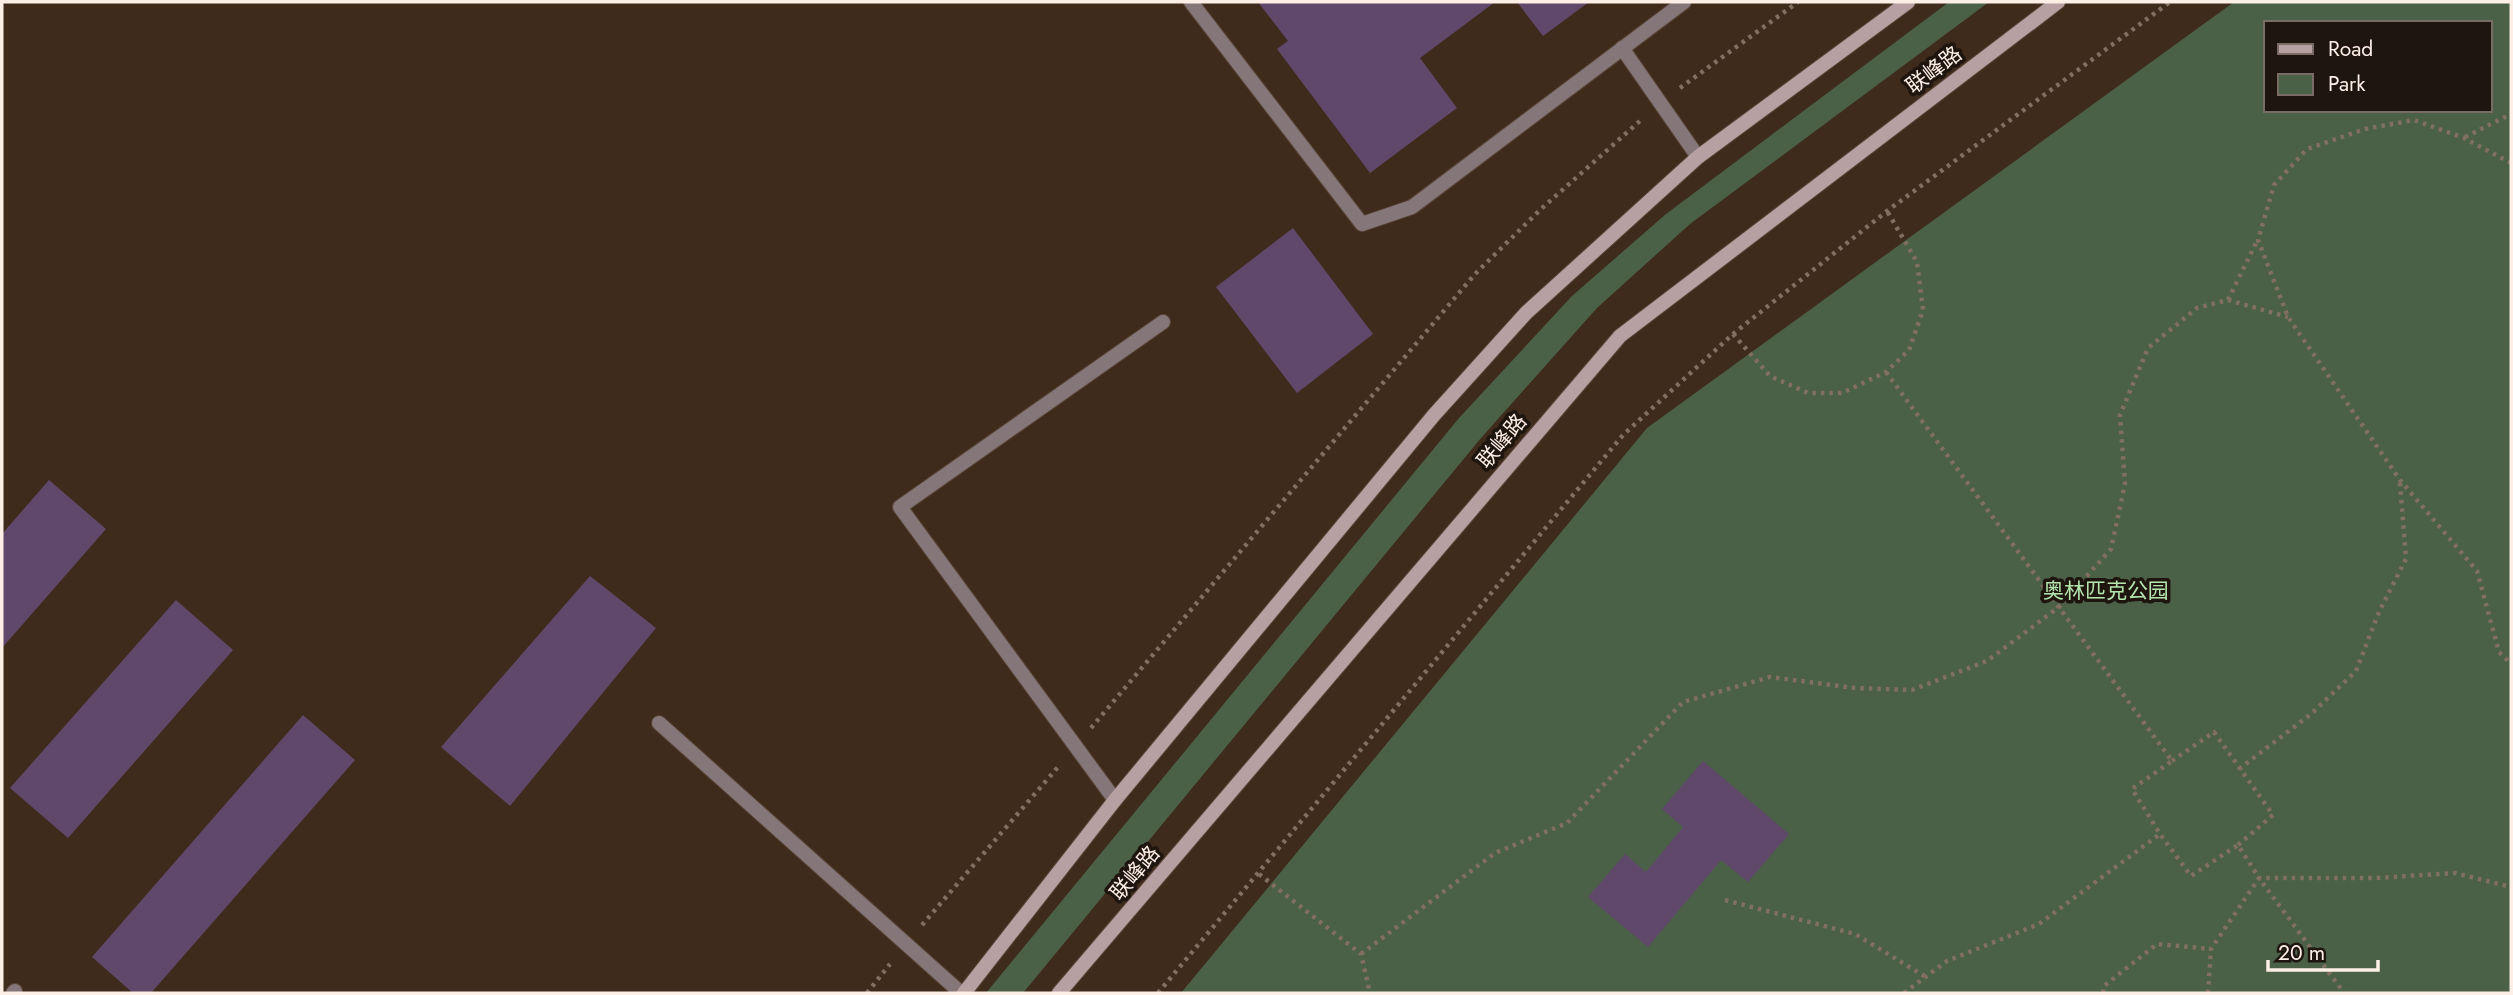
<svg xmlns="http://www.w3.org/2000/svg" width="2513" height="995" font-family="Jost,'Noto Sans SC',sans-serif">
  <style>
    .green { fill: #4a6047; fill-rule: evenodd }
    .building { fill: #60486b }
    .lines { fill: none; stroke-linecap: round; stroke-linejoin: round }
    .service-casing { stroke: #5a4638; stroke-width: 16 }
    .secondary-casing { stroke: #5a4638; stroke-width: 16 }
    .path { stroke: #816f62; stroke-width: 4.5; stroke-dasharray: 3.5 5; stroke-linecap: butt }
    .service { stroke: #857779; stroke-width: 14 }
    .secondary { stroke: #b6a0a2; stroke-width: 14 }
    .labels { text-anchor: middle; stroke-width: 7; stroke-linejoin: round; paint-order: stroke }
    .street-label { font-size: 21px; fill: #fdefe6; stroke: #1f150f }
    .park-label { font-size: 21px; fill: #b2e4ac; stroke: #1f150f }
  </style>
  <rect width="100%" height="100%" fill="#3f2b1c"/>
  <!-- green -->
  <g class="green">
    <polygon points="1949,2 1989,2 1690,224 1597,308 1481,438 1023,993 986,993 1459,418 1572,296 1666,214"/>
    <path d="M2234,2H2511V993H1181L1647,428ZM2266,23H2490V110H2266Z"/>
  </g>
  <!-- building -->
  <g class="building">
    <polygon points="1258,2 1495,2 1420,58 1457,108 1370,173 1277,49 1288,41"/>
    <polygon points="1517,2 1589,2 1543,36"/>
    <polygon points="1293,228 1373,334 1297,393 1216,287"/>
    <polygon points="49,480 106,529 2,648 2,534"/>
    <polygon points="590,576 656,628 510,806 441,747"/>
    <polygon points="176,600 233,650 68,838 10,788"/>
    <polygon points="303,715 355,760 151,993 133,993 92,957"/>
    <polygon points="1703,761 1789,834 1748,882 1721,860 1648,947 1588,897 1625,854 1646,872 1683,827 1662,809"/>
  </g>
  <g class="lines">
    <defs>
      <g id="service">
        <polyline points="1191,2 1362,224 1412,207 1684,2"/>
        <polyline points="1622,48 1698,157"/>
        <polyline points="659,723 961,993"/>
        <polyline points="1115,800 900,507 1163,322"/>
        <polyline points="13,993 15,991"/>
      </g>
      <g id="secondary">
        <polyline points="964,993 1115,800 1434,415 1526,313 1698,157 1908,2"/>
        <polyline points="1059,993 1620,336 2058,2"/>
      </g>
    </defs>
    <!-- service casing -->
    <use href="#service" class="service-casing"/>
    <!-- secondary casing -->
    <use href="#secondary" class="secondary-casing"/>
    <!-- path -->
    <g class="path">
      <polyline points="1680,88 1798,2"/>
      <polyline points="2465,137 2511,114"/>
      <polyline points="2511,163 2464,138 2414,120 2365,129 2307,149 2274,185 2258,240 2288,317 2400,480 2477,571 2499,652 2511,664"/>
      <polyline points="2228,300 2257,241"/>
      <polyline points="1733,334 1770,376 1808,393 1842,393 1886,372 1909,350 1923,310 1917,262 1887,211"/>
      <polyline points="1886,372 2172,761 2132,789 2160,834 2191,876 2238,845 2259,878 2376,878 2455,873 2511,887"/>
      <polyline points="1091,728 1475,274 1541,209 1641,120"/>
      <polyline points="2172,761 2214,732 2273,815 2238,845"/>
      <polyline points="2239,769 2311,714 2356,671 2379,612 2406,559 2400,482"/>
      <polyline points="1259,874 1361,954 1370,993"/>
      <polyline points="1725,900 1855,934 1926,977"/>
      <polyline points="922,925 1058,767"/>
      <polyline points="1361,954 1495,853 1567,823 1683,702 1770,677 1855,688 1912,690 1987,661 2059,607 2111,549 2125,484 2120,415 2148,348 2197,308 2228,300 2288,317"/>
      <polyline points="867,993 890,964"/>
      <polyline points="1158,993 1623,435 1733,334 1887,211 2170,2"/>
      <polyline points="1904,993 1947,961 2039,924 2160,834"/>
      <polyline points="2103,993 2104,986 2157,944 2211,949"/>
      <polyline points="2208,993 2211,949 2259,878 2344,993"/>
    </g>
    <!-- service -->
    <use href="#service" class="service"/>
    <!-- secondary -->
    <use href="#secondary" class="secondary"/>
  </g>
  <g class="labels">
    <!-- street labels -->
    <g class="street-label">
      <text transform="translate(1934 70) rotate(-37)" y="7">联峰路</text>
      <text transform="translate(1502 441) rotate(-50)" y="7">联峰路</text>
      <text transform="translate(1135 873) rotate(-50)" y="7">联峰路</text>
    </g>
    <!-- park labels -->
    <g class="park-label">
      <text x="2106" y="598">奥林匹克公园</text>
    </g>
  </g>
  <!-- border -->
  <rect width="2513" height="995" fill="none" stroke="#fdefe6" stroke-width="7"/>
  <!-- legend -->
  <rect x="2264" y="21" width="228" height="91" fill="#1f150f" stroke="#786c65" stroke-width="2"/>
  <rect x="2278" y="44" width="35" height="10" fill="#b6a0a2" stroke="#786c65" stroke-width="2"/>
  <text x="2328" y="56" font-size="21" fill="#fdefe6">Road</text>
  <rect x="2278" y="74" width="35" height="21" fill="#4a6047" stroke="#786c65" stroke-width="2"/>
  <text x="2328" y="91" font-size="21" fill="#fdefe6">Park</text>
  <!-- scale -->
  <path d="M2268 960v10h110v-10" fill="none" stroke="#fdefe6" stroke-width="3.5"/>
  <text x="2278" y="960" font-size="21" fill="#fdefe6" stroke="#1f150f" stroke-width="5" paint-order="stroke">20 m</text>
</svg>
